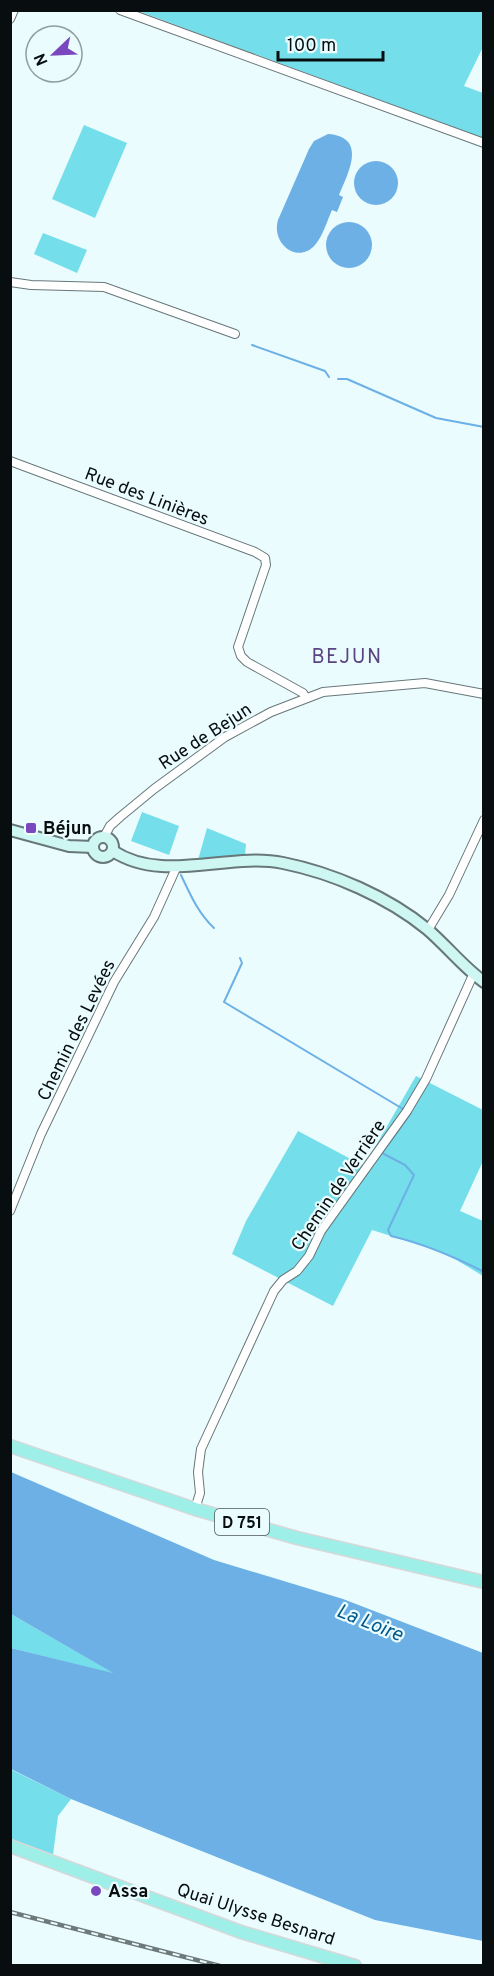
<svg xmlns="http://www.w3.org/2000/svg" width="494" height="1976" font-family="Overpass,sans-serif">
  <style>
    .green { fill: #75deeb }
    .water { fill: #6cb0e6 }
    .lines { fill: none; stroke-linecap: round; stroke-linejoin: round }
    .stream { stroke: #6cb0e6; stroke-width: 2 }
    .street-casing { stroke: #687779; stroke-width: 10 }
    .secondary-casing { stroke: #687779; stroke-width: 14 }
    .primary-casing { stroke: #d7d8d9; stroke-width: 15 }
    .street { stroke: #fff; stroke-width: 8 }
    .secondary { stroke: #cef7f3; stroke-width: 10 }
    .primary { stroke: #9defe8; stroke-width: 12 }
    .rail-casing { stroke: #6e797a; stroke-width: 4.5 }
    .rail { stroke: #eafcfe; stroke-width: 2; stroke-dasharray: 7; stroke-linecap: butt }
    .poi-dot { fill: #7a47bf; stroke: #eafcfe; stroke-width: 2 }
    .labels { text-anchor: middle; stroke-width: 4.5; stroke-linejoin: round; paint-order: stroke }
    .shield { fill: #eafcfe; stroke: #4c5557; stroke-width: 1.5 }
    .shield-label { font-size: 16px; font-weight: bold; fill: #080e0f }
    .street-label { font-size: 18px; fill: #080e0f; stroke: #eafcfe }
    .poi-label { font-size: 18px; font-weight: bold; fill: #080e0f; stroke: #eafcfe; text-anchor: start }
    .neighbourhood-label { font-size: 20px; letter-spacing: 1.5px; fill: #5a4481; stroke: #eafcfe }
    .water-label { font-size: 20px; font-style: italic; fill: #01598a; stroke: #eafcfe }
  </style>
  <rect width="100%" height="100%" fill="#eafcfe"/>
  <!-- green -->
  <g class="green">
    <polygon points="138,11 483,11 483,47 464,86 483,93 483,138"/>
    <polygon points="84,125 127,143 95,218 52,199"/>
    <polygon points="43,233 87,250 77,273 34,254"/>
    <polygon points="142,812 179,826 169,855 131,841"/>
    <polygon points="207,828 246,844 245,856 198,860"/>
    <polygon points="416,1076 483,1110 483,1161 460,1211 483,1221 483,1276 445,1253 372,1230 333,1306 232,1254 246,1221 298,1131 364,1166"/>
    <polygon points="11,1614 115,1674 11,1648"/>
    <polygon points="10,1769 71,1799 58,1816 53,1855 11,1839"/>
  </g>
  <!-- water -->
  <g class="water">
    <path d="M328,134C368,137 348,173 339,195L343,197L337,212L332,210C327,221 323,236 315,245C297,265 271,243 278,220L309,149L314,141Z"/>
    <circle cx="376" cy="183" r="22"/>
    <circle cx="349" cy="245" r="23"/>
    <polygon points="11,1472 214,1560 343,1599 483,1653 483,1941 375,1920 71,1799 11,1769 11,1648 113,1673 11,1614"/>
  </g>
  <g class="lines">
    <!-- stream -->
    <g class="stream">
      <polyline points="252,345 325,371 329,377"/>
      <polyline points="338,379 347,379 436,418 484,427"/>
      <path d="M181,875C190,894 198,913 214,928"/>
      <polyline points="240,958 242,963 224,1002 403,1109"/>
      <path d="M411,1113L382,1153L405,1165L414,1175L388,1230L391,1236C425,1244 453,1256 484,1272"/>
    </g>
    <defs>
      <g id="street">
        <polyline points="120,10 484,143"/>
        <polyline points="10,19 14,10"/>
        <polyline points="10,282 31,285 104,287 235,334"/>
        <polyline points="10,461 255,552 265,558 266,565 238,647 241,656 247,662 303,693 306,698"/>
        <polyline points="104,837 110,826 120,817 154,789 225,737 271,712 323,692 425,683 484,694"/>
        <polyline points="428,930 449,895 484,820"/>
        <polyline points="10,1211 41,1134 114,982 154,917 177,866"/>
        <polyline points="195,1509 200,1493 198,1472 201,1449 274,1291 283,1280 297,1271 309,1256 321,1231 407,1111 426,1079 473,975"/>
      </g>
      <g id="secondary">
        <polyline points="10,830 69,846 93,847"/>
        <circle cx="103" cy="847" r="10"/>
        <path d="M113,851C163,884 228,852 283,863C333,873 388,897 427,929C447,946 463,967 484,982"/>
      </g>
      <g id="primary">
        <polyline points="10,1446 195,1509 297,1538 484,1582"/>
        <polyline points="10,1846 241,1932 355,1966"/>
      </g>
    </defs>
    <!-- street casing -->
    <use href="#street" class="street-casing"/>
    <!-- secondary casing -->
    <use href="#secondary" class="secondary-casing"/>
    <!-- primary casing -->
    <use href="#primary" class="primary-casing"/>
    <!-- street -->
    <use href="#street" class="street"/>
    <!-- secondary -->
    <use href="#secondary" class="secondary"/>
    <!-- primary -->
    <use href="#primary" class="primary"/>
    <defs>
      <polyline id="rail" points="10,1912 220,1966"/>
    </defs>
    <!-- rail casing -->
    <use href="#rail" class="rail-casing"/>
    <!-- rail -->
    <use href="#rail" class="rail"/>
  </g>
  <!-- markers -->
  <g class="poi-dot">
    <rect x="25" y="822" width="12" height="12" rx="3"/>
    <circle cx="96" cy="1891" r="6"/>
  </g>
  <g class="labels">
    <!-- shield labels -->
    <rect class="shield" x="215" y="1509" width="54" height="26" rx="4.5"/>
    <g class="shield-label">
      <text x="242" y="1528">D 751</text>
    </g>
    <!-- street labels -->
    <g class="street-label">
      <text transform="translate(147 496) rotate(21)" y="6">Rue des Linières</text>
      <text transform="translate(205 736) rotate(-33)" y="6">Rue de Bejun</text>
      <text transform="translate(76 1030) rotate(-64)" y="6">Chemin des Levées</text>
      <text transform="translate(338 1185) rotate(-56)" y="6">Chemin de Verrière</text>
      <text transform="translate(256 1914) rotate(18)" y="6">Quai Ulysse Besnard</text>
    </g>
    <!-- poi labels -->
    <g class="poi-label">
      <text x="43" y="834">Béjun</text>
      <text x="108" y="1897">Assa</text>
    </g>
    <!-- neighbourhood labels -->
    <g class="neighbourhood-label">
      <text x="347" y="663">BEJUN</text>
    </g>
    <!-- water labels -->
    <g class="water-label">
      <text transform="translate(370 1622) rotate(22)" y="7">La Loire</text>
    </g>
  </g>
  <!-- border -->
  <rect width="494" height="1976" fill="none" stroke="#080e0f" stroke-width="24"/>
  <!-- north arrow -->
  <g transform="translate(54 54) rotate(247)"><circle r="28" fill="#eafcfe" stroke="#909d9e" stroke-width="1.5"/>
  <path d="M0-4.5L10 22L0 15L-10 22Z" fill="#7a47bf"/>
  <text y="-9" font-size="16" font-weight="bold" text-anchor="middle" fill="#080e0f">N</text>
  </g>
  <!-- scale -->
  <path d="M278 51v9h105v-9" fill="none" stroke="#080e0f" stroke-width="3"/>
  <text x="287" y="51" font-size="18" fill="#080e0f" stroke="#eafcfe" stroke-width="4.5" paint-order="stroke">100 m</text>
</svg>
